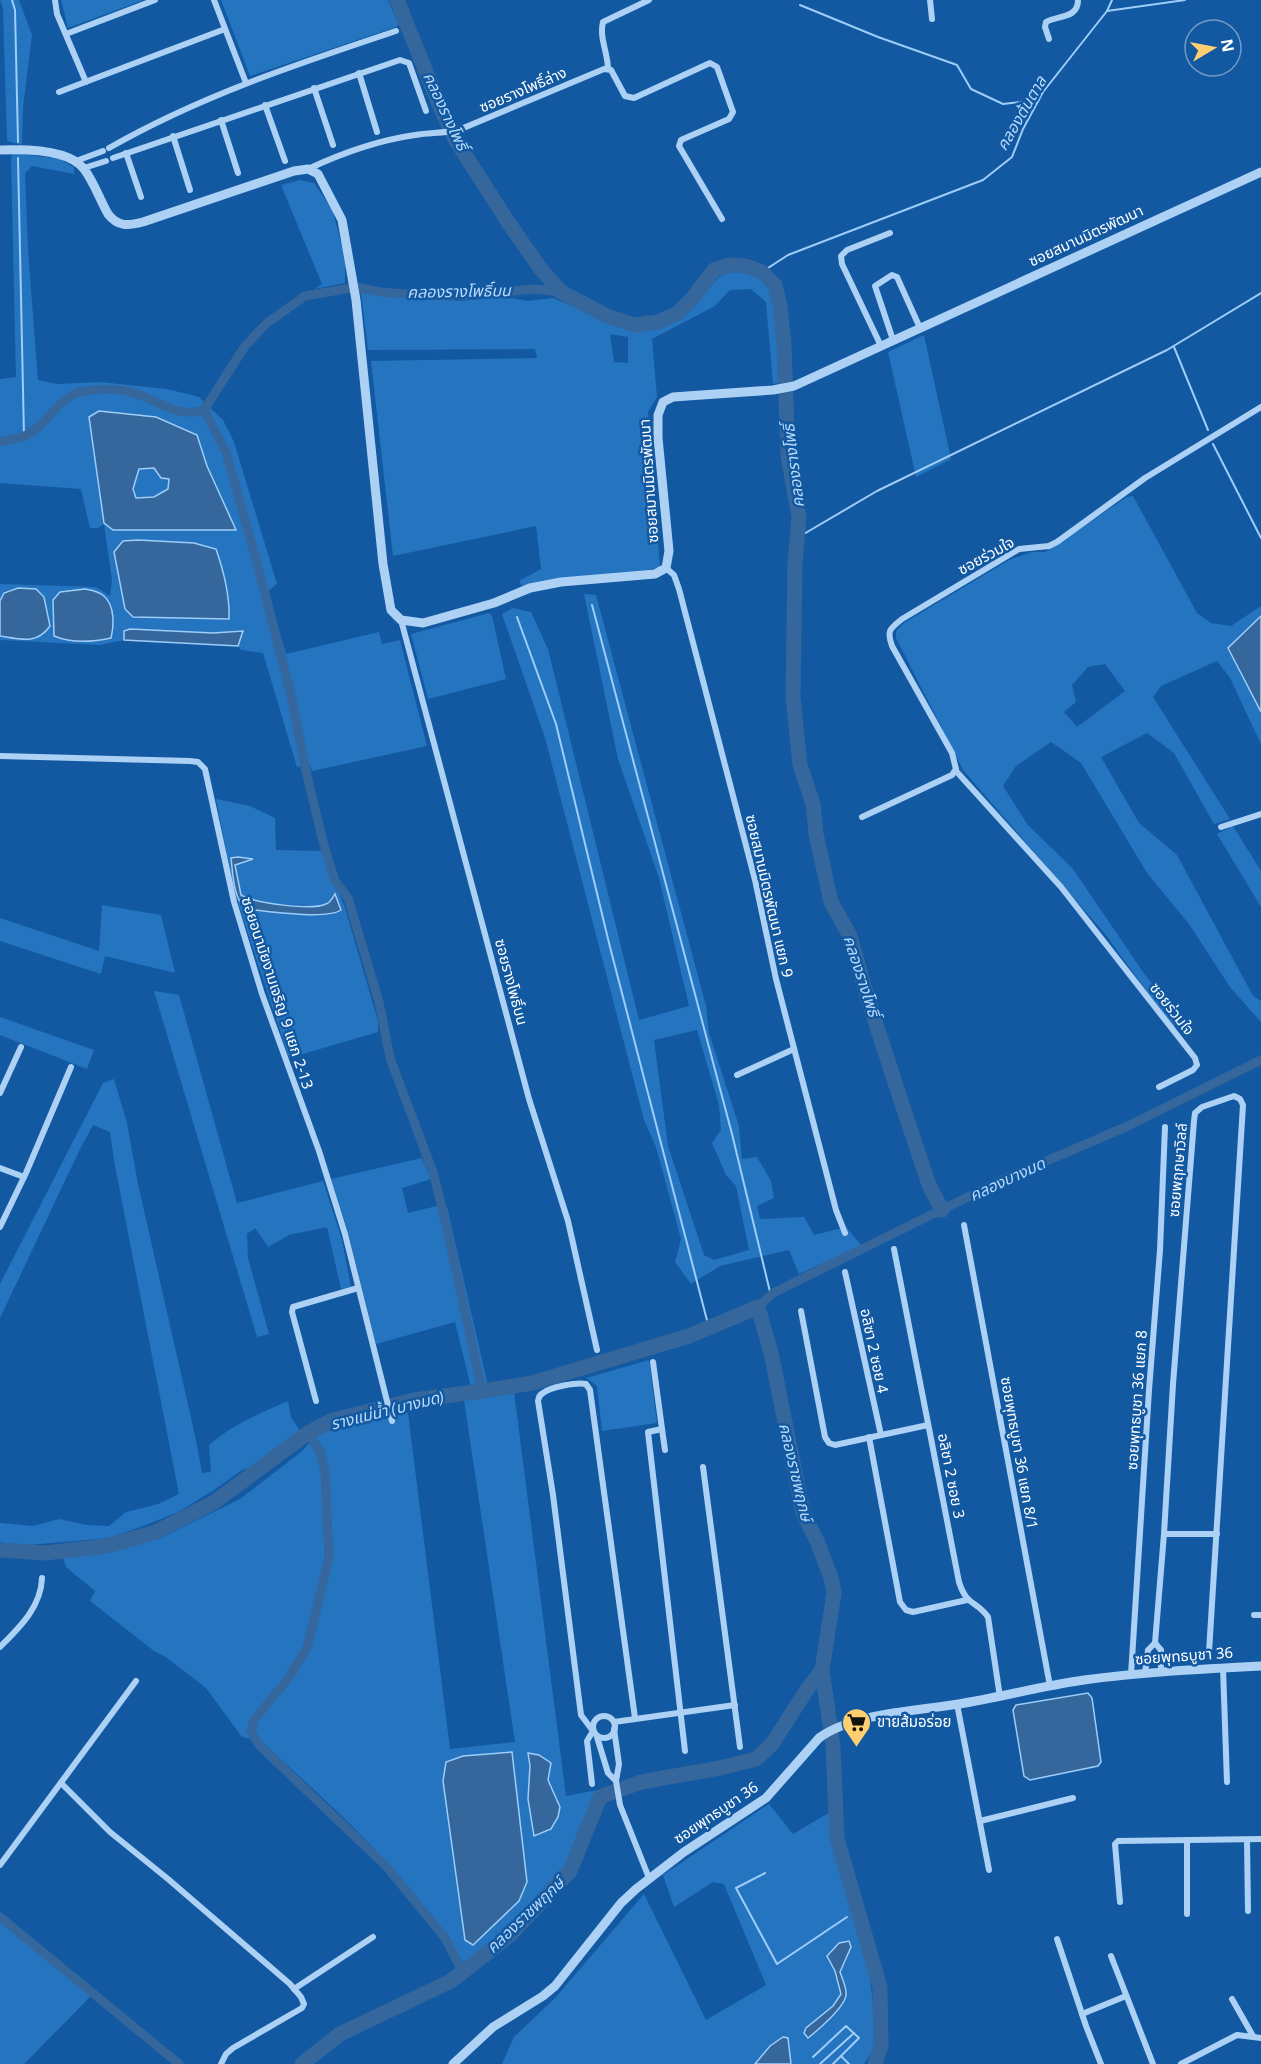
<svg xmlns="http://www.w3.org/2000/svg" width="1261" height="2064" font-family="'Noto Sans','Noto Sans Thai',sans-serif">
  <style>
    .green { fill: #2574c0; fill-rule: evenodd }
    .water { fill: #35679c; stroke: #9ecdf8; stroke-width: 1.5; fill-rule: evenodd }
    .lines { fill: none; stroke-linecap: round; stroke-linejoin: round }
    .stream { stroke: #9ecdf8; stroke-width: 2 }
    .canal { stroke: #35679c; stroke-width: 9 }
    .river { stroke: #35679c; stroke-width: 15 }
    .minor { stroke: #acd1f5; stroke-width: 6 }
    .tertiary { stroke: #acd1f5; stroke-width: 9 }
    .labels { text-anchor: middle; stroke-width: 5; stroke-linejoin: round; paint-order: stroke }
    .street-label { font-size: 15px; fill: #fff; stroke: #1259a2 }
    .poi-label { font-size: 15px; fill: #fff; stroke: #1259a2; text-anchor: start }
    .water-label { font-size: 16px; font-style: italic; fill: #b9dbfb; stroke: #1259a2 }
  </style>
  <rect width="100%" height="100%" fill="#1259a2"/>
  <!-- green -->
  <g class="green">
    <polygon points="0,0 19,0 32,35 23,107 22,145 7,141 3,8"/>
    <polygon points="61,0 144,0 68,28"/>
    <polygon points="221,0 388,0 399,25 396,27 250,76"/>
    <path d="M13,153L59,159L74,167V174L32,166L25,173L28,250L38,380L57,384L100,382L167,389L199,397L223,420L234,442L277,584L268,591L286,654L379,632L382,644L400,640L427,746L312,771L310,765L297,767L263,653L241,650L238,646L243,631L213,633L124,632V640L100,645L0,640V633L1,636C16,638 29,641 44,635L18,588L4,592L0,601V584L96,587L110,596L112,580L104,524L98,528H90L81,489L0,483V379L16,377L11,158ZM99,411L197,435L207,466L236,530L104,523ZM138,540L194,543L216,550C224,572 230,595 229,619L133,617L125,609L122,593L123,541Z"/>
    <polygon points="300,180 314,183 332,209 345,257 345,283 314,289 322,284 281,185"/>
    <path d="M732,268C743,270 760,274 767,283C781,302 779,358 781,382L773,384L766,302L751,289L730,290L715,306L652,339L657,397L648,412L660,568L522,586L519,581L541,569L536,526L393,556L371,361L537,358L535,349L368,350L361,293L459,301L505,297L528,301L553,298L620,326L639,329L661,325L693,307L718,278ZM610,334L628,337V363L614,362Z"/>
    <polygon points="924,335 951,459 916,477 888,352"/>
    <polygon points="154,468 169,479 168,489 154,497 136,498 133,489 139,469"/>
    <path d="M1133,496L1197,613L1211,623L1231,626L1261,606V616L1228,648L1261,712V744L1230,678L1217,661L1161,686L1153,697L1230,819L1214,824L1174,753L1147,733L1101,757L1139,823L1177,855L1253,996L1261,1001V1022L1230,987L1189,924L1147,873L1081,763L1051,742L1016,766L1003,786L1028,825L1073,869L1143,972L1172,1010L1175,1030L1105,934L963,770L896,638V631L904,623L1009,560L1032,552H1045L1127,497ZM1105,664L1125,691L1077,727L1064,712L1076,702L1072,685L1088,667Z"/>
    <path d="M584,594L596,595L706,1006L709,1033L739,1126L742,1159L757,1157L771,1181L774,1198L757,1206L760,1219L804,1217L814,1235L846,1227L862,1246L799,1274L789,1250L720,1266L691,1284L675,1262L681,1239L656,1147L644,1120L545,738L502,614L513,608L531,612L548,649L639,1020L689,1006L659,878L618,759ZM697,1030L719,1105L721,1130L712,1143L726,1175L736,1186L749,1250L714,1260L704,1255L668,1146L654,1040Z"/>
    <polygon points="489,613 492,616 506,679 428,699 411,634"/>
    <path d="M216,799L250,806L275,818L276,850L323,851L345,908L378,1021V1032L289,1058L235,894ZM239,857L252,860L235,865L240,895C261,905 307,910 329,904L335,913L298,914L246,909L236,894L231,858Z"/>
    <polygon points="1233,826 1261,871 1261,907 1217,834"/>
    <polygon points="102,905 161,915 175,973 105,956 101,974 0,941 0,918 99,951"/>
    <polygon points="154,991 179,995 237,1203 323,1181 342,1240 351,1287 341,1289 327,1227 289,1235 268,1247 255,1228 247,1234 248,1258 269,1334 257,1337"/>
    <polygon points="0,1017 94,1050 87,1069 0,1035"/>
    <path d="M114,1079L127,1123L138,1184L196,1440L202,1473L211,1472L209,1445C232,1425 260,1413 288,1401L291,1417L300,1431L253,1467L242,1470L214,1490L180,1511L151,1523L110,1538L16,1546L0,1542V1523L33,1526L59,1519L87,1525L109,1526L126,1512L158,1504L179,1494L115,1166L110,1132L93,1125L80,1149L0,1318V1284L103,1083Z"/>
    <polygon points="422,1158 431,1179 402,1188 408,1213 437,1206 447,1207 488,1386 471,1387 455,1322 376,1344 348,1232 331,1179"/>
    <polygon points="649,1360 657,1423 602,1431 597,1386 586,1378"/>
    <path d="M514,1392L566,1796L609,1788C603,1806 592,1821 582,1837C576,1846 573,1857 566,1866C541,1900 497,1941 464,1968C446,1939 428,1910 406,1884C362,1832 311,1787 261,1741L242,1737L206,1688L166,1657L154,1651L90,1601L95,1591L66,1567L62,1554L77,1555L159,1539L240,1499L301,1452L315,1437L342,1424L383,1415L408,1413L450,1749L515,1742L464,1400ZM528,1754L548,1780L560,1807L528,1799L530,1766Z"/>
    <polygon points="769,1804 793,1834 832,1811 853,1915 869,1970 877,2037 870,2055 864,2064 502,2064 514,2037 556,1997 644,1894 706,2020 766,1985 724,1884 713,1882 674,1907 663,1875"/>
    <polygon points="0,1918 91,1996 24,2064 0,2064"/>
  </g>
  <!-- water -->
  <g class="water">
    <path d="M99,411L156,417L197,435L207,466L236,530H113L104,523L89,417ZM154,468L161,478L169,479L168,489L154,497L136,498L133,489L139,469Z"/>
    <path d="M138,540L194,543L216,549C224,572 230,595 229,619L133,617L125,609L114,552L123,541Z"/>
    <path d="M18,588L36,589L44,597L50,626C37,645 20,639 0,636V601L4,593Z"/>
    <path d="M85,589C91,590 100,592 104,596C115,606 114,625 111,638C93,642 71,643 54,636L53,600L60,592Z"/>
    <polygon points="1261,616 1261,712 1228,648"/>
    <polygon points="130,629 213,633 243,631 238,646 124,640 124,631"/>
    <path d="M238,857L253,859L235,865L241,895C255,903 311,911 326,904C330,903 332,899 335,894L341,910C327,920 265,911 246,909C233,898 233,874 231,858Z"/>
    <polygon points="1088,1693 1092,1698 1101,1762 1098,1766 1030,1780 1024,1776 1013,1710 1016,1705"/>
    <polygon points="512,1752 527,1882 519,1901 473,1945 465,1940 443,1781 446,1762 463,1756"/>
    <polygon points="528,1753 539,1755 551,1763 548,1780 560,1807 558,1817 551,1829 534,1836 528,1799 530,1766"/>
    <path d="M849,1941L851,1947L840,1972C842,1978 847,1988 846,1995C845,2007 818,2030 808,2038L804,2033L806,2028L833,2006L841,1994L835,1971L827,1956L839,1943Z"/>
    <polygon points="783,2037 788,2038 791,2064 755,2064 770,2046"/>
  </g>
  <g class="lines">
    <!-- stream -->
    <g class="stream">
      <polyline points="12,0 15,10 18,142"/>
      <polyline points="800,5 878,37 957,65 971,89 1003,104 1039,100"/>
      <polyline points="1107,11 1112,0"/>
      <polyline points="18,158 24,436"/>
      <polyline points="762,272 788,255 983,180 1012,157 1023,129 1043,92 1107,11 1185,0"/>
      <polyline points="1174,347 1208,430"/>
      <polyline points="1213,444 1261,538"/>
      <polyline points="797,538 877,491 1167,350 1261,293"/>
      <polyline points="592,605 732,1134 771,1296"/>
      <polyline points="517,617 556,724 610,947 709,1328"/>
      <polyline points="765,1873 736,1888 777,1964 847,1917"/>
      <polyline points="841,2056 849,2064"/>
      <polyline points="813,2057 846,2026 859,2038 833,2064"/>
      <polyline points="820,2064 854,2033"/>
    </g>
    <!-- canal -->
    <g class="canal">
      <polyline points="204,410 226,452 257,563 291,695 306,771 323,842 335,881 348,898 379,1002 390,1058 434,1175 449,1238 482,1391"/>
      <path d="M0,441C13,440 24,438 35,430C50,419 60,397 80,392C95,389 116,388 131,392C158,399 175,419 204,410L245,346L267,323L305,296L356,287L380,292L416,295L458,296L534,289L561,292"/>
      <polyline points="758,1307 773,1293 1000,1181 1128,1126 1261,1060"/>
      <polyline points="308,1433 320,1452 325,1471 329,1558 307,1648 287,1680 254,1720 251,1732 259,1745 386,1866 445,1938 463,1973"/>
      <polyline points="0,1917 179,2064"/>
    </g>
    <!-- river -->
    <g class="river">
      <polyline points="397,0 441,109 455,139 508,222 540,268 561,292 607,316 634,325 658,322 678,313 691,300 714,270 730,265 746,266 762,272 775,285 780,306 784,345 788,456 799,517 795,562 793,697 800,765 813,804 816,834 831,902 850,936 867,996 901,1101 929,1185 942,1210"/>
      <polyline points="0,1550 45,1553 107,1546 156,1532 213,1503 308,1433 333,1420 414,1400 482,1391 532,1383 689,1336 758,1307 772,1357 803,1513 817,1541 831,1578 834,1593 822,1670 833,1746 837,1838 880,1987 881,2046 875,2064"/>
      <polyline points="302,2064 340,2034 451,1981 509,1936 570,1871 600,1797 641,1782 720,1768 756,1759 772,1744 808,1688 822,1670"/>
    </g>
    <!-- minor -->
    <g class="minor">
      <polyline points="55,0 57,14 86,82"/>
      <polyline points="214,0 246,83"/>
      <polyline points="930,0 932,19"/>
      <polyline points="66,34 155,0"/>
      <path d="M1049,39L1045,27L1046,22C1058,15 1078,19 1078,0"/>
      <path d="M608,69C608,53 599,38 603,22L649,0"/>
      <polyline points="359,73 377,132"/>
      <polyline points="314,88 333,145"/>
      <polyline points="59,92 225,29"/>
      <polyline points="265,105 285,161"/>
      <polyline points="221,120 238,173"/>
      <polyline points="173,136 190,190"/>
      <path d="M109,148C200,96 297,64 396,31"/>
      <polyline points="126,153 141,197"/>
      <polyline points="113,158 400,60 409,63 426,111"/>
      <polyline points="76,161 103,151"/>
      <polyline points="84,168 106,161"/>
      <path d="M308,169C340,154 380,140 415,135C432,132 443,134 461,129L604,69L611,70L625,96L634,98L710,63L717,67L733,112L729,119L681,140L679,146L722,219"/>
      <polyline points="893,340 875,286 892,275 897,277 920,328"/>
      <polyline points="881,346 842,264 841,256 847,250 890,233"/>
      <polyline points="666,568 674,575 679,589 755,880 776,979 836,1210 845,1233"/>
      <polyline points="401,620 529,1099 568,1221 597,1350"/>
      <polyline points="0,756 190,761 198,762 205,769 234,902 262,994 319,1151 345,1234 392,1421"/>
      <polyline points="956,771 1061,887 1195,1058 1197,1065 1193,1070 1159,1087"/>
      <path d="M862,817L952,775L956,769L952,753L892,646C886,630 891,628 902,619L1019,549L1049,546L1057,542L1145,478L1261,407"/>
      <polyline points="1221,827 1261,814"/>
      <polyline points="737,1075 794,1049"/>
      <polyline points="0,1093 21,1047"/>
      <polyline points="0,1168 24,1177"/>
      <polyline points="964,1225 1050,1686"/>
      <polyline points="0,1227 26,1173 71,1067"/>
      <path d="M894,1249L959,1582C967,1607 976,1600 988,1617L1000,1697"/>
      <polyline points="845,1272 881,1435"/>
      <polyline points="801,1311 825,1437 829,1443 835,1445 928,1425"/>
      <polyline points="653,1362 662,1429 648,1432 685,1751"/>
      <polyline points="316,1401 292,1312 293,1307 358,1288"/>
      <polyline points="662,1429 665,1450"/>
      <polyline points="869,1437 900,1602 906,1610 913,1612 967,1600"/>
      <polyline points="703,1467 740,1747"/>
      <polyline points="1164,1534 1217,1534"/>
      <polyline points="1254,1615 1261,1615"/>
      <polyline points="1155,1643 1161,1650 1161,1671"/>
      <path d="M0,1647C20,1627 41,1607 42,1578"/>
      <polyline points="1223,1668 1227,1782"/>
      <polyline points="1145,1673 1148,1650 1155,1643 1164,1534 1173,1384 1194,1121 1195,1113 1202,1107 1234,1096 1240,1099 1243,1105 1209,1652"/>
      <polyline points="1131,1675 1149,1390 1160,1250 1165,1127"/>
      <polyline points="957,1704 989,1870"/>
      <circle cx="604" cy="1727" r="11"/>
      <polyline points="614,1722 735,1705"/>
      <polyline points="614,1729 619,1764 616,1781 620,1805 649,1878"/>
      <polyline points="597,1737 608,1773 616,1781"/>
      <polyline points="61,1783 110,1832 168,1879 290,1984 301,1997 304,2004 302,2008 233,2048 226,2054 221,2064"/>
      <path d="M592,1784L587,1741L593,1731L581,1715L553,1495L538,1401C539,1397 539,1395 543,1393C550,1387 577,1382 586,1384L590,1390L635,1718"/>
      <polyline points="980,1821 1073,1798"/>
      <polyline points="1187,1840 1187,1914"/>
      <polyline points="1247,1840 1248,1911"/>
      <polyline points="0,1865 136,1681"/>
      <polyline points="1120,1902 1115,1844 1118,1841 1261,1839"/>
      <polyline points="1057,1939 1086,2026 1101,2064"/>
      <polyline points="1111,1956 1153,2064"/>
      <polyline points="294,1989 373,1937"/>
      <polyline points="1232,1999 1253,2036"/>
      <polyline points="1082,2014 1126,1996"/>
      <polyline points="1181,2064 1237,2035 1261,2038"/>
    </g>
    <!-- tertiary -->
    <g class="tertiary">
      <path d="M0,150C23,149 69,149 84,169C94,182 100,200 108,214C118,227 128,226 143,222L294,171L308,169L318,174L342,220L356,300L383,564L391,610L401,620L423,623L494,603L530,588L561,582L655,574L666,568L669,551L658,438V415L663,402L673,397L773,390L794,386L1261,172"/>
      <path d="M453,2064L493,2027L543,1996L555,1986L621,1903L636,1889L684,1852L766,1798L819,1738C853,1713 917,1711 959,1704C1001,1697 1042,1686 1084,1680C1143,1672 1202,1669 1261,1666"/>
    </g>
  </g>
  <!-- icons -->
  <defs>
    <symbol id="supermarket-pin" viewBox="-11 -11 22 30"><path d="M0 17L-7.5 6A9.5 9.5 0 1 1 7.5 6Z" fill="#ffce70" stroke="#1259a2"/><path d="M-6-5.5h2.5l.6 2H6L4.5 2H-2.5L-4.4-4H-6ZM-1.5 3.2a1.3 1.3 0 1 0 .1 0ZM3 3.2a1.3 1.3 0 1 0 .1 0Z" fill="#111"/></symbol>
  </defs>
  <g fill-rule="evenodd">
    <use href="#supermarket-pin" x="840" y="1706" width="33" height="45"/>
  </g>
  <g class="labels">
    <!-- street labels -->
    <g class="street-label">
      <text transform="translate(523 90) rotate(-23)" y="5">ซอยรางโพธิ์ล่าง</text>
      <text transform="translate(1086 236) rotate(-25)" y="5">ซอยสมานมิตรพัฒนา</text>
      <text transform="translate(649 481) rotate(-94)" y="5">ซอยสมานมิตรพัฒนา</text>
      <text transform="translate(986 556) rotate(-29)" y="5">ซอยร่วมใจ</text>
      <text transform="translate(769 896) rotate(77)" y="5">ซอยสมานมิตรพัฒนา แยก 9</text>
      <text transform="translate(511 982) rotate(75)" y="5">ซอยรางโพธิ์บน</text>
      <text transform="translate(277 993) rotate(72)" y="5">ซอยอนามัยงามเจริญ 9 แยก 2-13</text>
      <text transform="translate(1172 1009) rotate(52)" y="5">ซอยร่วมใจ</text>
      <text transform="translate(1178 1170) rotate(-85)" y="5">ซอยพฤกษาวิลล์</text>
      <text transform="translate(874 1351) rotate(78)" y="5">อลิซา 2 ซอย 4</text>
      <text transform="translate(1137 1400) rotate(-86)" y="5">ซอยพุทธบูชา 36 แยก 8</text>
      <text transform="translate(1019 1453) rotate(80)" y="5">ซอยพุทธบูชา 36 แยก 8/1</text>
      <text transform="translate(951 1476) rotate(79)" y="5">อลิซา 2 ซอย 3</text>
      <text transform="translate(1184 1656) rotate(-4)" y="5">ซอยพุทธบูชา 36</text>
      <text transform="translate(716 1813) rotate(-34)" y="5">ซอยพุทธบูชา 36</text>
    </g>
    <!-- poi labels -->
    <g class="poi-label">
      <text x="877" y="1727">ขายส้มอร่อย</text>
    </g>
    <!-- water labels -->
    <g class="water-label">
      <text transform="translate(446 111) rotate(65)" y="6">คลองรางโพธิ์</text>
      <text transform="translate(1021 113) rotate(-60)" y="6">คลองต้นตาล</text>
      <text transform="translate(459 291) rotate(-1)" y="6">คลองรางโพธิ์บน</text>
      <text transform="translate(793 466) rotate(-97)" y="6">คลองรางโพธิ์</text>
      <text transform="translate(862 976) rotate(72)" y="6">คลองรางโพธิ์</text>
      <text transform="translate(1007 1179) rotate(-25)" y="6">คลองบางมด</text>
      <text transform="translate(387 1410) rotate(-14)" y="6">รางแม่น้ำ (บางมด)</text>
      <text transform="translate(796 1472) rotate(77)" y="6">คลองราชพฤกษ์</text>
      <text transform="translate(525 1915) rotate(-44)" y="6">คลองราชพฤกษ์</text>
    </g>
  </g>
  <!-- north arrow -->
  <g transform="translate(1213 48) rotate(80)"><circle r="28" fill="#1259a2" stroke="#719bc7" stroke-width="1.5"/>
  <path d="M0-4.5L10 22L0 15L-10 22Z" fill="#ffce70"/>
  <text y="-9" font-size="16" font-weight="bold" text-anchor="middle" fill="#ffffff">N</text>
  </g>
</svg>
